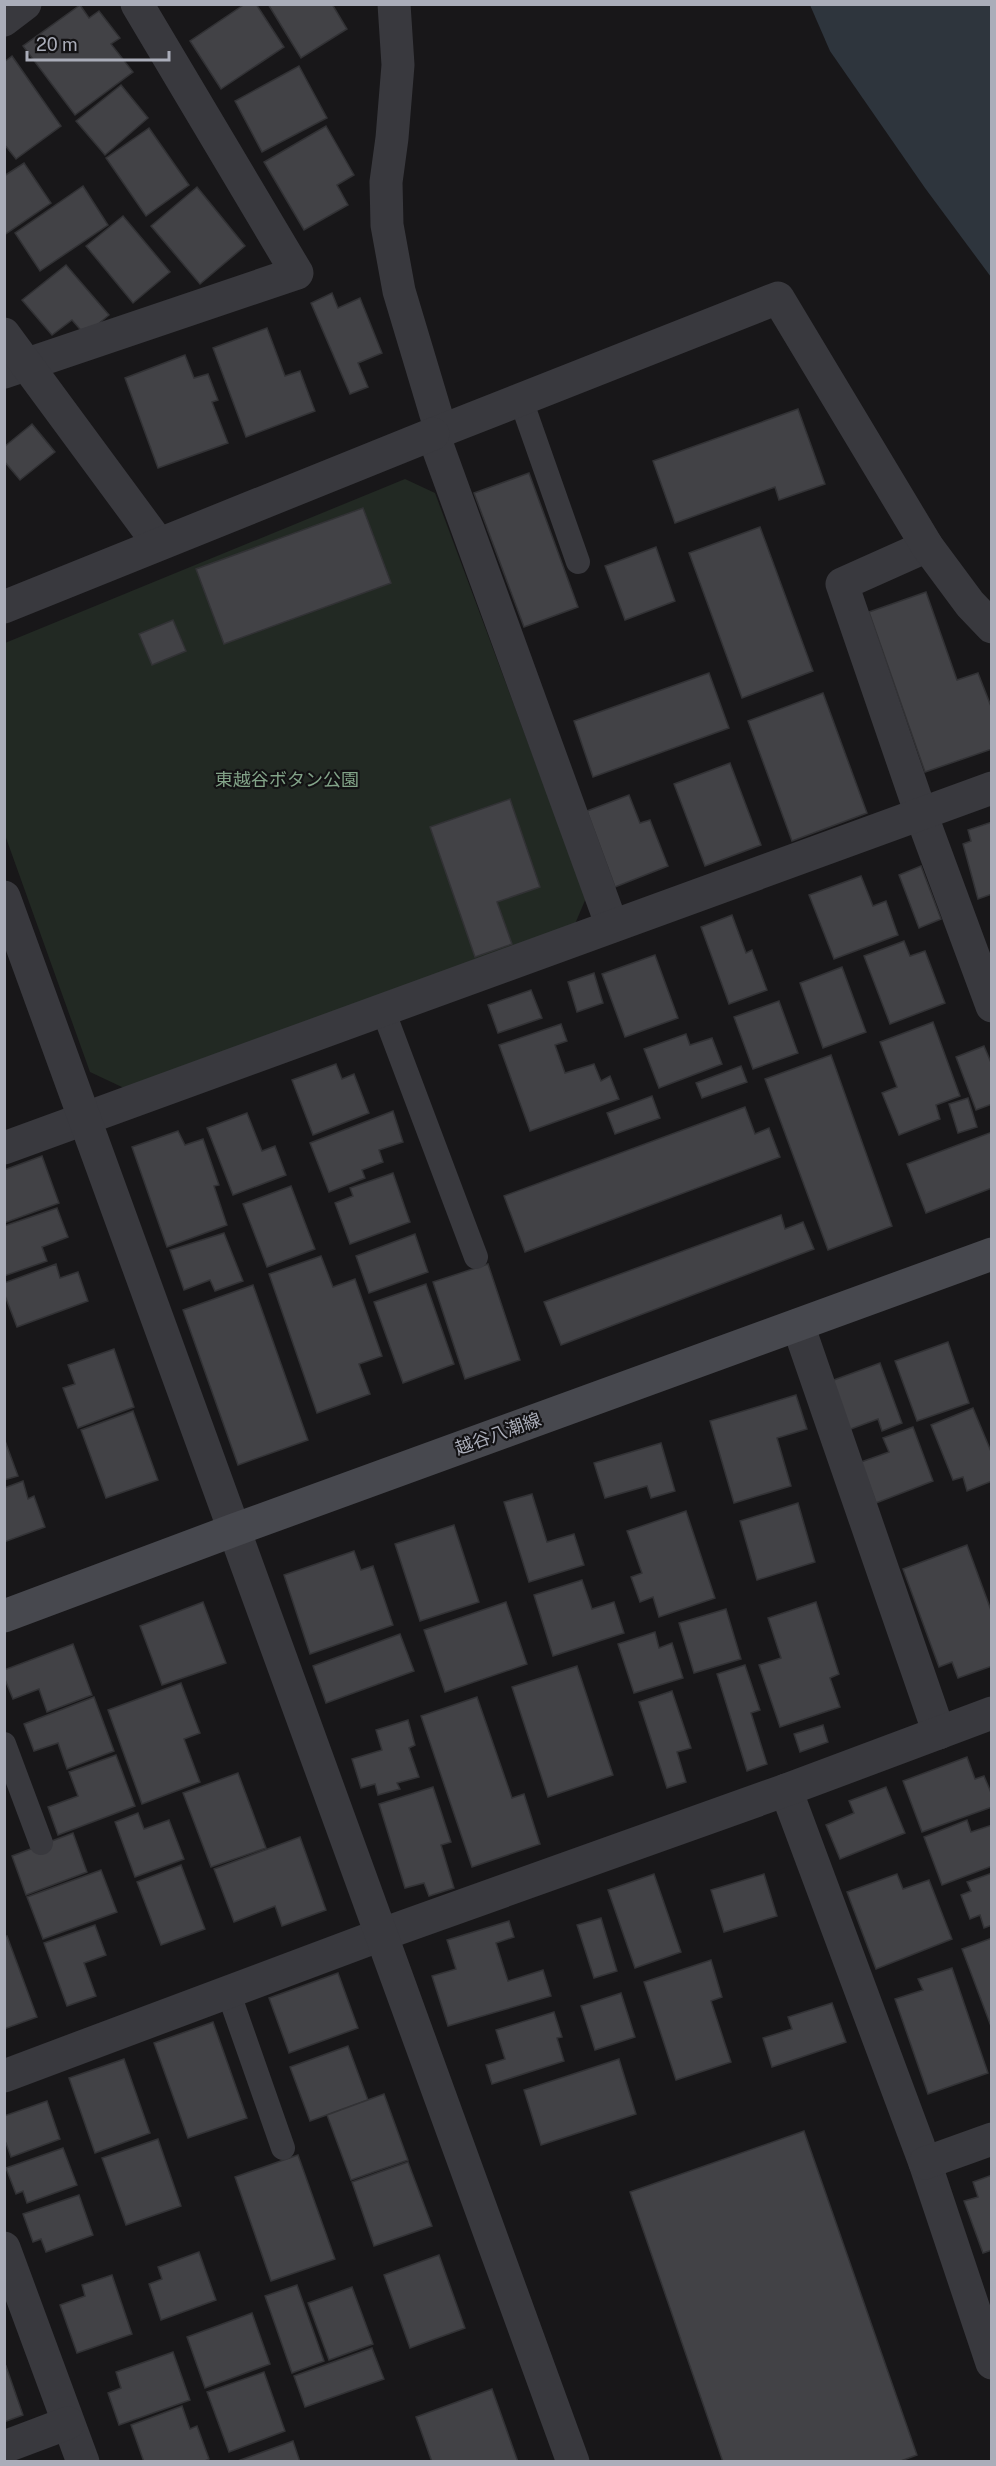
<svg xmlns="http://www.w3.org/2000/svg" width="996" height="2466" font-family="'Public Sans','Noto Sans JP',sans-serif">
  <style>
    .green { fill: #222923 }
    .water { fill: #2e353d }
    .building { fill: #424246; stroke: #323235; stroke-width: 1.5 }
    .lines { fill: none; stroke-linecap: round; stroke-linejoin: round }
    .service { stroke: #39393e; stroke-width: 24 }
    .minor { stroke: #39393e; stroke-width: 33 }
    .tertiary { stroke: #39393e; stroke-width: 33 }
    .secondary { stroke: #47484e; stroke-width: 33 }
    .labels { text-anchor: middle; stroke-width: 4.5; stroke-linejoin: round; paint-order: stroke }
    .park-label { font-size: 18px; fill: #82a388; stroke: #131214 }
    .street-label { font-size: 18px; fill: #aaadb9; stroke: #131214 }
  </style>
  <rect width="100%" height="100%" fill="#181719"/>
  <!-- green -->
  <polygon class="green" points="405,479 435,493 586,898 575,924 124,1088 90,1072 5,835 5,643"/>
  <!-- water -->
  <polygon class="water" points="810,5 991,5 991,277 925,188 830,51"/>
  <!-- building -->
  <g class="building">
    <polygon points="245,4 256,4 284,47 221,89 190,41"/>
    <polygon points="268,4 332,4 347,29 301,58"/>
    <polygon points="80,5 89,18 99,11 120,38 111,44 133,72 75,115 23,46"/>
    <polygon points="12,56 61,126 16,159 4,144 4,62"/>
    <polygon points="299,66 327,118 262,152 235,101"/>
    <polygon points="121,85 148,118 105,155 76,121"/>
    <polygon points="326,126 354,175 337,185 348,205 304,230 264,162"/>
    <polygon points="149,128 189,185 146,216 106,158"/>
    <polygon points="24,163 51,203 4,235 4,176"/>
    <polygon points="83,186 108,225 40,271 15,233"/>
    <polygon points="197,187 245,246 200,284 151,226"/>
    <polygon points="123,216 170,272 133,303 86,246"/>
    <polygon points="66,265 109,315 85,335 72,320 52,335 22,300"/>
    <polygon points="332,293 338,308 360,298 382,353 358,363 368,387 350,394 311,303"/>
    <polygon points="267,328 285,376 300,371 315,411 246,437 213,348"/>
    <polygon points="185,355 194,378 208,374 218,400 212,402 228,443 158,468 125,378"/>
    <polygon points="798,409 825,484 779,500 775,487 675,523 653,461"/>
    <polygon points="32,424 55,452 20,480 4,461 4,447"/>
    <polygon points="529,473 578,607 524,627 474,493"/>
    <polygon points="363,508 391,583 224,644 196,569"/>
    <polygon points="760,527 813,671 742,698 689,553"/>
    <polygon points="656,547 675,601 625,620 605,566"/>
    <polygon points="926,592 957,680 978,673 992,709 992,749 925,772 869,612"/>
    <polygon points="173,620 186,651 152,665 139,634"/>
    <polygon points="709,673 729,728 593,777 574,721"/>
    <polygon points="823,693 867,813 792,841 748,721"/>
    <polygon points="730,763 761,845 705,866 674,784"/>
    <polygon points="629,795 640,823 650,820 668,866 615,887 587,811"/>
    <polygon points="510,799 540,887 497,902 512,944 475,957 430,827"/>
    <polygon points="992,822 992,894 978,899 963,844 971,841 968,830"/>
    <polygon points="921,866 941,919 919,928 899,875"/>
    <polygon points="861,876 873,906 886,901 898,935 834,959 809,895"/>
    <polygon points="732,915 746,953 752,950 767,990 729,1004 701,927"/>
    <polygon points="904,941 910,956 925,951 945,1003 890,1024 864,956"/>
    <polygon points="655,955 678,1018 625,1037 602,974"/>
    <polygon points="842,967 866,1032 823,1048 800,983"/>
    <polygon points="594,973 603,1003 577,1012 568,982"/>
    <polygon points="531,990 542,1018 498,1033 488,1005"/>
    <polygon points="779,1001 798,1053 753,1069 734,1017"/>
    <polygon points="933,1022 960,1096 936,1105 940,1119 899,1135 882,1093 897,1087 880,1042"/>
    <polygon points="561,1024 567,1041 555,1045 565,1073 594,1064 601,1081 610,1076 619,1099 530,1131 499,1045"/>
    <polygon points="686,1034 690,1045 712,1038 722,1064 659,1088 644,1049"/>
    <polygon points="984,1046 992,1065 992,1104 976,1110 956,1057"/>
    <polygon points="831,1055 892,1226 828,1250 765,1079"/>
    <polygon points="336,1064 342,1079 354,1074 369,1113 313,1135 292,1080"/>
    <polygon points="741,1066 747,1082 702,1098 696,1083"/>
    <polygon points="652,1096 660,1118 615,1134 607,1113"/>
    <polygon points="968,1098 977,1127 958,1133 949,1104"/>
    <polygon points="745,1107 755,1134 769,1128 780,1157 525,1252 504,1196"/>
    <polygon points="393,1111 403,1142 379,1150 383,1162 362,1170 365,1178 329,1192 310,1143"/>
    <polygon points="247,1113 262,1151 275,1146 286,1175 233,1195 207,1128"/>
    <polygon points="178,1131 185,1145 203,1139 219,1185 214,1186 227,1225 167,1247 132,1147"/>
    <polygon points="992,1132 992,1188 926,1213 907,1164"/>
    <polygon points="42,1156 59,1203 4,1223 4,1170"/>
    <polygon points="393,1173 410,1222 350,1244 335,1203 353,1196 350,1188"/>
    <polygon points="291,1186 315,1249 267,1267 243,1204"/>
    <polygon points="57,1208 68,1237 42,1247 47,1261 4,1276 4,1226"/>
    <polygon points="781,1215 785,1229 803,1222 814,1249 561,1345 544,1302"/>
    <polygon points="224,1233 243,1281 215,1291 210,1280 184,1290 170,1250"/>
    <polygon points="415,1234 428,1272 369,1293 356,1256"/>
    <polygon points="321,1256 333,1287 355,1279 382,1356 359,1364 370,1394 317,1413 269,1274"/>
    <polygon points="56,1264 60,1278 78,1272 88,1301 17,1327 4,1293 4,1283"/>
    <polygon points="488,1264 520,1360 465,1379 433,1282"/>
    <polygon points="426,1284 454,1364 403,1383 374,1302"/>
    <polygon points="253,1285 308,1440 238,1465 183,1310"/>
    <polygon points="948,1342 969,1403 917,1421 895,1361"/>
    <polygon points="114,1349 134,1407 78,1428 63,1388 75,1384 68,1365"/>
    <polygon points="880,1363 902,1423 882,1431 878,1419 848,1430 831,1381"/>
    <polygon points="796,1395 807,1429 777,1438 791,1486 734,1503 710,1421"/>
    <polygon points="973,1408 992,1454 992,1481 967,1491 963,1477 953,1480 931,1425"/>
    <polygon points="133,1411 158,1480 106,1498 81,1430"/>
    <polygon points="913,1427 933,1481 876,1503 861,1462 889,1452 883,1438"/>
    <polygon points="4,1438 18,1476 4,1480"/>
    <polygon points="661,1443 675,1491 651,1498 647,1486 605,1498 594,1463"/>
    <polygon points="23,1481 28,1499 34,1496 45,1527 4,1542 4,1488"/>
    <polygon points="532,1494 547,1542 574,1534 584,1565 529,1582 504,1502"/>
    <polygon points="798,1503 815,1562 757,1580 740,1521"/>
    <polygon points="686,1511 715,1598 659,1617 653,1597 640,1602 631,1577 642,1573 627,1531"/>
    <polygon points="454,1525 479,1602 420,1621 395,1544"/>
    <polygon points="967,1545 992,1613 992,1666 958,1678 952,1662 939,1667 903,1569"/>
    <polygon points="354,1551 361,1570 373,1566 393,1625 310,1654 284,1575"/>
    <polygon points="582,1580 592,1609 614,1602 624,1633 553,1656 534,1595"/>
    <polygon points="203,1602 226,1663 162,1685 140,1626"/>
    <polygon points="506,1602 527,1664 445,1692 424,1630"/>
    <polygon points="816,1602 839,1674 830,1678 840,1707 780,1727 759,1665 781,1658 768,1618"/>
    <polygon points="726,1609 741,1659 694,1673 679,1623"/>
    <polygon points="655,1632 659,1648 672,1643 683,1678 634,1693 618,1644"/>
    <polygon points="400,1634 414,1671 326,1703 313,1666"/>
    <polygon points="73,1644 92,1695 47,1712 39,1689 13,1699 4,1677 4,1670"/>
    <polygon points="745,1665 760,1710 751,1713 767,1764 747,1771 717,1674"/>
    <polygon points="577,1666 613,1775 548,1797 512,1687"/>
    <polygon points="181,1683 200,1733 184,1739 200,1782 142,1804 108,1710"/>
    <polygon points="672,1691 691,1748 677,1752 686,1782 667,1788 639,1702"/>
    <polygon points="94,1697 114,1751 67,1769 58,1743 34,1751 24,1724"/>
    <polygon points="477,1697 512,1798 524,1794 540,1844 472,1867 421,1716"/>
    <polygon points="408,1720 415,1745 409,1748 419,1777 397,1783 400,1789 378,1795 375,1784 361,1788 352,1759 382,1750 376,1730"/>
    <polygon points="823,1725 828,1742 800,1752 794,1734"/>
    <polygon points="116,1755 135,1806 58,1835 48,1807 78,1796 69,1772"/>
    <polygon points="967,1757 975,1779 984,1776 992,1795 992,1807 922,1832 903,1781"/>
    <polygon points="238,1773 266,1848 211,1867 183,1793"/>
    <polygon points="433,1787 451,1842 441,1845 454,1888 429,1896 424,1883 405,1888 379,1804"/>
    <polygon points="886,1787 905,1833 840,1859 826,1825 854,1813 849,1801"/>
    <polygon points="138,1813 144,1829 169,1820 184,1859 135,1877 115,1822"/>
    <polygon points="967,1820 971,1832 992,1825 992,1866 942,1885 924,1837"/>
    <polygon points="73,1833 87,1872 26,1895 12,1856"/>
    <polygon points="300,1837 326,1910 282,1926 275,1906 234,1922 214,1869"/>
    <polygon points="181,1865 205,1929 161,1945 137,1882"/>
    <polygon points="101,1870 117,1912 43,1939 27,1897"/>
    <polygon points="992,1873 992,1925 984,1928 980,1915 970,1919 961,1895 971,1891 967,1882"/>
    <polygon points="654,1874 681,1952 635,1968 608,1890"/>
    <polygon points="764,1874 777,1916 724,1932 711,1890"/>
    <polygon points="897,1874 903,1889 929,1880 952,1939 876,1969 847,1892"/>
    <polygon points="601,1918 617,1971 594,1978 577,1925"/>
    <polygon points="509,1921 514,1937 496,1943 508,1981 543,1970 551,1996 448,2026 432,1976 456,1969 447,1940"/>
    <polygon points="95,1925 106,1955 84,1963 96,1996 67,2006 44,1943"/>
    <polygon points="7,1936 37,2017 4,2029 4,1937"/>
    <polygon points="992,1938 992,2029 962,1949"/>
    <polygon points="711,1960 722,1997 711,2001 731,2062 676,2080 644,1982"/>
    <polygon points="952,1968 988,2073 928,2094 895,1999 923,1990 918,1979"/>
    <polygon points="338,1973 358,2028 289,2053 269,1998"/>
    <polygon points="621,1993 635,2037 595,2050 581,2006"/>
    <polygon points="832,2003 846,2042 772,2067 763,2038 792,2029 788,2017"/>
    <polygon points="554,2012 562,2037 557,2038 564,2061 492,2084 486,2065 505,2059 496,2030"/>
    <polygon points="213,2022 247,2118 188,2138 154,2043"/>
    <polygon points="348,2046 368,2100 310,2121 290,2067"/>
    <polygon points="124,2059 150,2133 95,2153 69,2078"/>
    <polygon points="619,2059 636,2114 541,2145 524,2090"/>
    <polygon points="384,2094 408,2160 351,2180 327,2115"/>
    <polygon points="47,2101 60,2139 11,2157 6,2143 4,2144 4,2116"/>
    <polygon points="804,2131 917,2455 898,2462 723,2462 630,2192"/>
    <polygon points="158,2139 181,2206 126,2225 102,2158"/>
    <polygon points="63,2148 77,2185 27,2203 23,2191 16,2194 6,2168"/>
    <polygon points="298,2155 335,2259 271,2281 235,2177"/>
    <polygon points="408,2162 432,2226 374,2246 352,2182"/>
    <polygon points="992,2175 992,2250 983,2253 964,2201 978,2197 973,2182"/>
    <polygon points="79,2195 93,2235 46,2252 41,2239 33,2242 23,2214"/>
    <polygon points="199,2252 216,2300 161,2320 149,2284 162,2279 158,2267"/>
    <polygon points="439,2255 465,2328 410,2348 384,2275"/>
    <polygon points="112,2275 132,2334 77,2353 60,2305 85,2296 82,2285"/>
    <polygon points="297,2285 324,2361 292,2373 265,2296"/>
    <polygon points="352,2287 373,2344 329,2360 308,2303"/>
    <polygon points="252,2313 270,2364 205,2388 187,2337"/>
    <polygon points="372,2348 384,2379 305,2407 294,2376"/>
    <polygon points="173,2352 190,2400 119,2425 108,2393 121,2388 116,2372"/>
    <polygon points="6,2366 23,2415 4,2422 4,2367"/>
    <polygon points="264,2372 285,2431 229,2452 207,2392"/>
    <polygon points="492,2389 518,2462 432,2462 416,2417"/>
    <polygon points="182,2406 190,2429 197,2426 209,2459 203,2462 144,2462 131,2425"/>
    <polygon points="293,2441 300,2462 235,2462"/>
  </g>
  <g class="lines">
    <!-- service -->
    <g class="service">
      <polyline points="521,400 578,562"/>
      <polyline points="383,1010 476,1257"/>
      <polyline points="4,1744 41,1843"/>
      <polyline points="229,1994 283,2148"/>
    </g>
    <!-- minor -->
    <g class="minor">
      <polyline points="394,4 398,65 392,138 386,182 387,225 399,291 441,431"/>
      <polyline points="4,20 25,4"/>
      <polyline points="4,372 297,273 137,4"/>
      <polyline points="927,546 842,584 921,814 992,1006"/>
      <polyline points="612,926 433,434 778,298 927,546 970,604 992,627"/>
      <polyline points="4,1148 992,788"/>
      <polyline points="798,1325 939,1733"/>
      <polyline points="786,1790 925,2163 992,2363"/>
      <polyline points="4,2076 383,1934 786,1790 992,1713"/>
      <polyline points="925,2163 992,2139"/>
      <polyline points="4,2248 83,2462"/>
      <polyline points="4,2447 68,2423"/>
    </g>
    <!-- tertiary -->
    <g class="tertiary">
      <polyline points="4,334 158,543"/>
      <polyline points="4,607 433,434"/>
      <polyline points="4,897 573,2462"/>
    </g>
    <!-- secondary -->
    <polyline class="secondary" points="4,1616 234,1530 992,1254"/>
  </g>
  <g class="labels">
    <!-- park labels -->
    <g class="park-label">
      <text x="287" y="786">東越谷ボタン公園</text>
    </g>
    <!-- street labels -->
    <g class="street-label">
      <text transform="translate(498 1434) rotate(-20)" y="6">越谷八潮線</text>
    </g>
  </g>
  <!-- border -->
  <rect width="996" height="2466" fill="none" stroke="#aaadb9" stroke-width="12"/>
  <!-- scale -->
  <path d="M27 51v9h142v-9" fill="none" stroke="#aaadb9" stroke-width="3"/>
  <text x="36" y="51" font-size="18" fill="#aaadb9" stroke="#131214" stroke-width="4.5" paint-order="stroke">20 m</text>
</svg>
